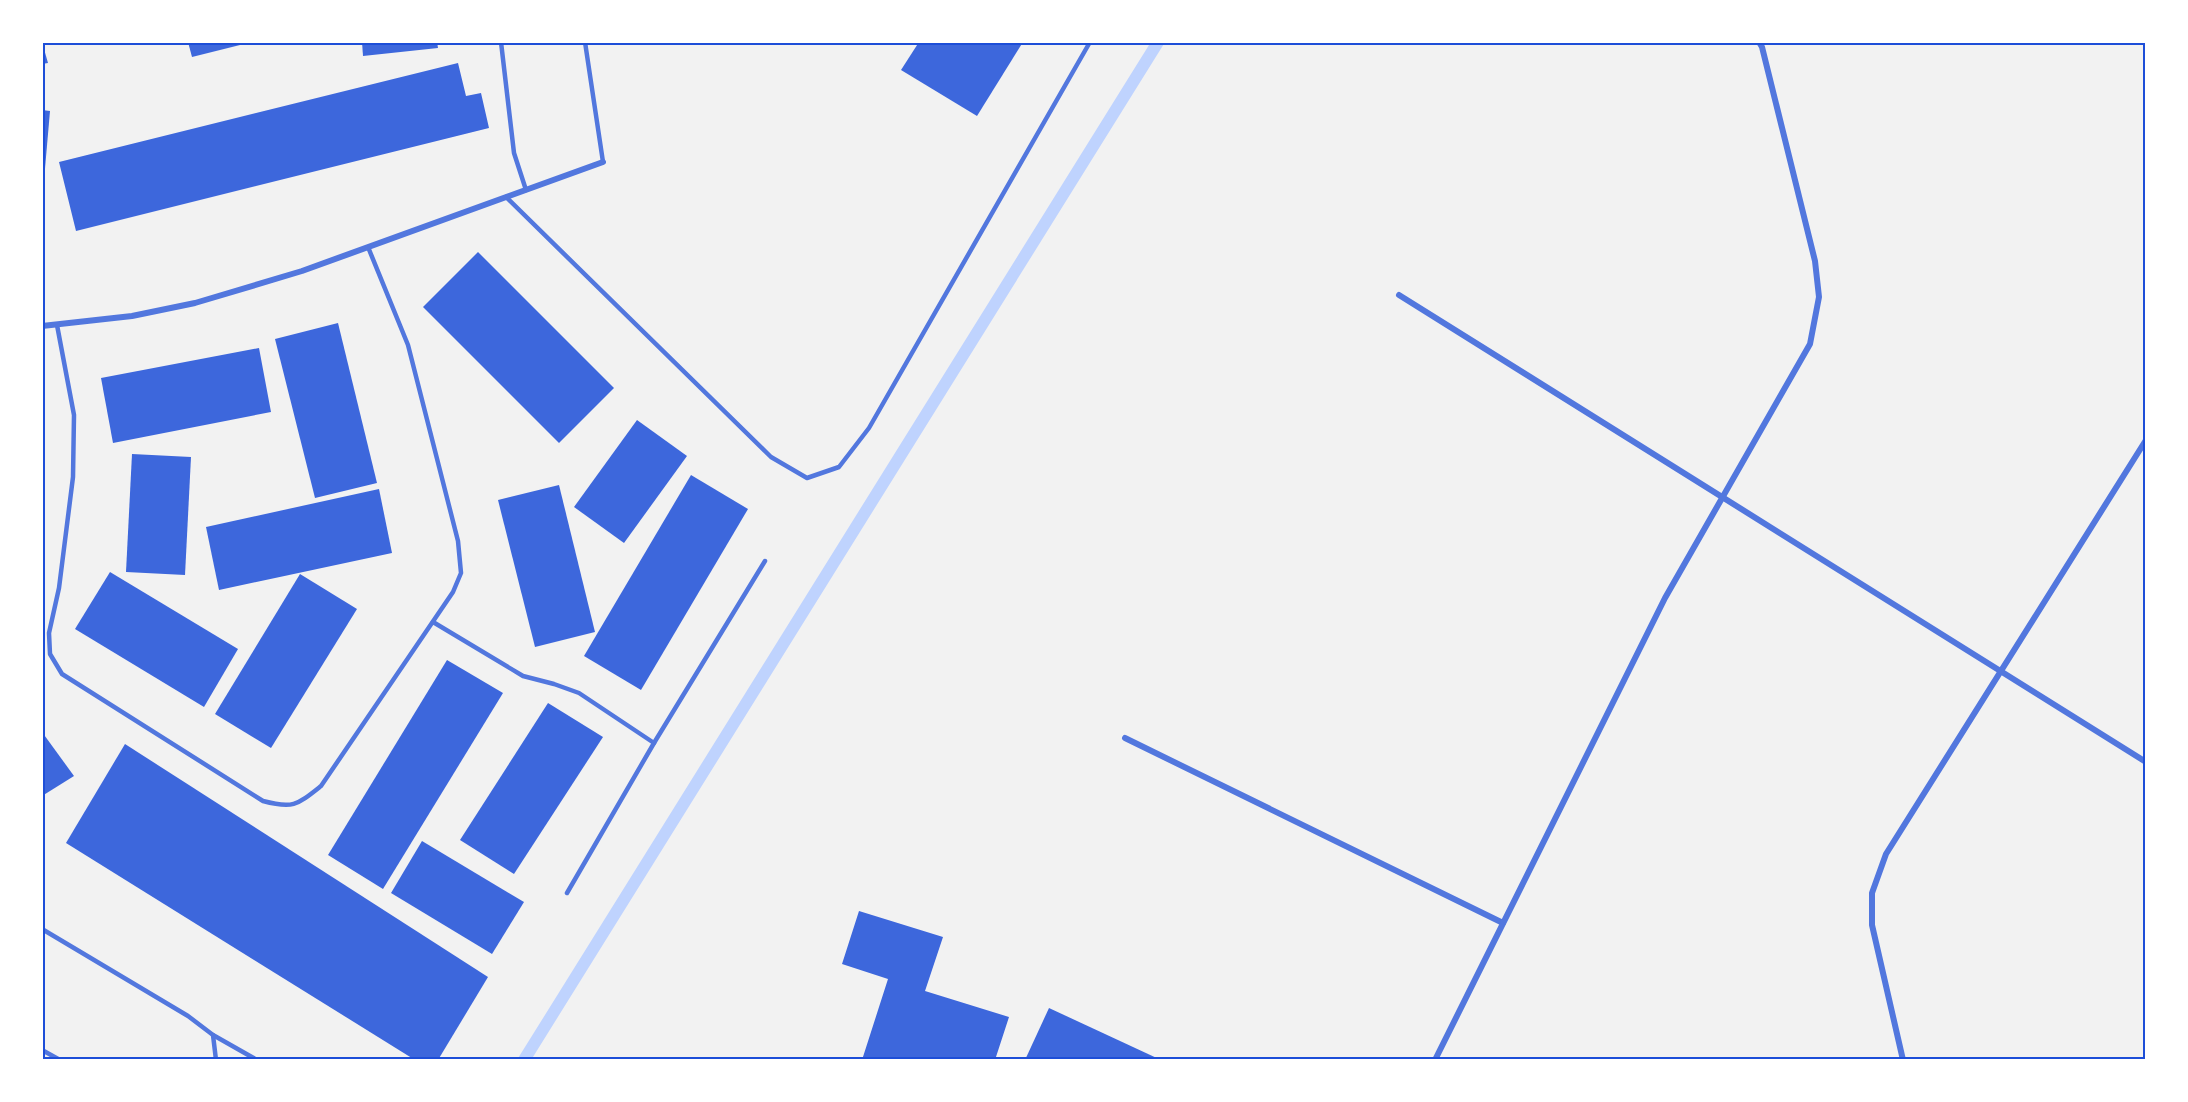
<svg xmlns="http://www.w3.org/2000/svg" width="2188" height="1102" font-family="Karla,sans-serif">
  <style>
    .lines { fill: none; stroke-linecap: round; stroke-linejoin: round }
    .stream { stroke: #bfd3fe; stroke-width: 12 }
    .building { fill: #3d67dc }
    .service { stroke: #5277de; stroke-width: 4.5 }
    .minor { stroke: #5277de; stroke-width: 6 }
    .neatline { fill: none; stroke: #1d4ed8; stroke-width: 2 }
  </style>
  <rect width="100%" height="100%" fill="#f2f2f2"/>
  <g class="lines">
    <!-- stream -->
    <polyline class="stream" points="524,1060 1158,42"/>
  </g>
  <!-- building -->
  <g class="building">
    <polygon points="42,42 48,63 42,64"/>
    <polygon points="188,42 248,42 248,43 192,57"/>
    <polygon points="362,42 437,42 438,48 363,56"/>
    <polygon points="919,42 1023,42 977,116 901,70"/>
    <polygon points="458,63 466,96 481,93 489,128 76,231 59,162"/>
    <polygon points="42,110 50,111 44,180 42,180"/>
    <polygon points="478,252 614,388 559,443 423,307"/>
    <polygon points="338,323 377,483 315,498 275,339"/>
    <polygon points="259,348 271,412 113,443 101,378"/>
    <polygon points="637,420 687,456 624,543 574,507"/>
    <polygon points="132,454 191,457 185,575 126,572"/>
    <polygon points="691,475 748,509 641,690 584,656"/>
    <polygon points="559,485 595,632 535,647 498,500"/>
    <polygon points="379,489 392,553 219,590 206,527"/>
    <polygon points="110,572 238,649 204,707 75,629"/>
    <polygon points="300,574 357,609 271,748 215,714"/>
    <polygon points="447,660 503,693 383,889 328,855"/>
    <polygon points="548,703 603,737 514,874 460,840"/>
    <polygon points="42,732 74,776 42,796"/>
    <polygon points="125,744 488,977 438,1060 415,1060 66,843"/>
    <polygon points="422,841 524,902 492,954 391,893"/>
    <polygon points="859,911 943,937 925,991 1009,1017 995,1060 862,1060 888,979 842,964"/>
    <polygon points="1049,1008 1161,1060 1025,1060"/>
  </g>
  <g class="lines">
    <!-- service -->
    <g class="service">
      <polyline points="501,42 514,153 526,190"/>
      <polyline points="585,42 603,162"/>
      <polyline points="506,197 771,457 807,478 839,467 869,428 1090,42"/>
      <path d="M57,325L74,415L73,477L59,588L49,633L50,654L62,674L263,801C293,809 297,805 321,786L453,592L461,573L458,541L408,345L368,247"/>
      <polyline points="433,622 523,676 554,684 579,693 654,743 765,561"/>
      <polyline points="567,893 654,743"/>
      <polyline points="42,929 188,1016 213,1035 216,1060"/>
      <polyline points="213,1035 257,1060"/>
      <polyline points="42,1050 60,1060"/>
    </g>
    <!-- minor -->
    <g class="minor">
      <polyline points="1399,295 2146,762"/>
      <polyline points="42,326 132,316 195,303 302,271 603,162"/>
      <polyline points="1125,738 1503,923"/>
      <polyline points="1435,1060 1665,598 1810,344 1819,297 1815,261 1762,47 1759,42"/>
      <polyline points="1903,1060 1872,925 1872,893 1886,854 2146,440"/>
    </g>
  </g>
  <!-- border -->
  <rect width="2188" height="1102" fill="none" stroke="#ffffff" stroke-width="87"/>
  <rect x="44" y="44" width="2100" height="1014" class="neatline"/>
</svg>
